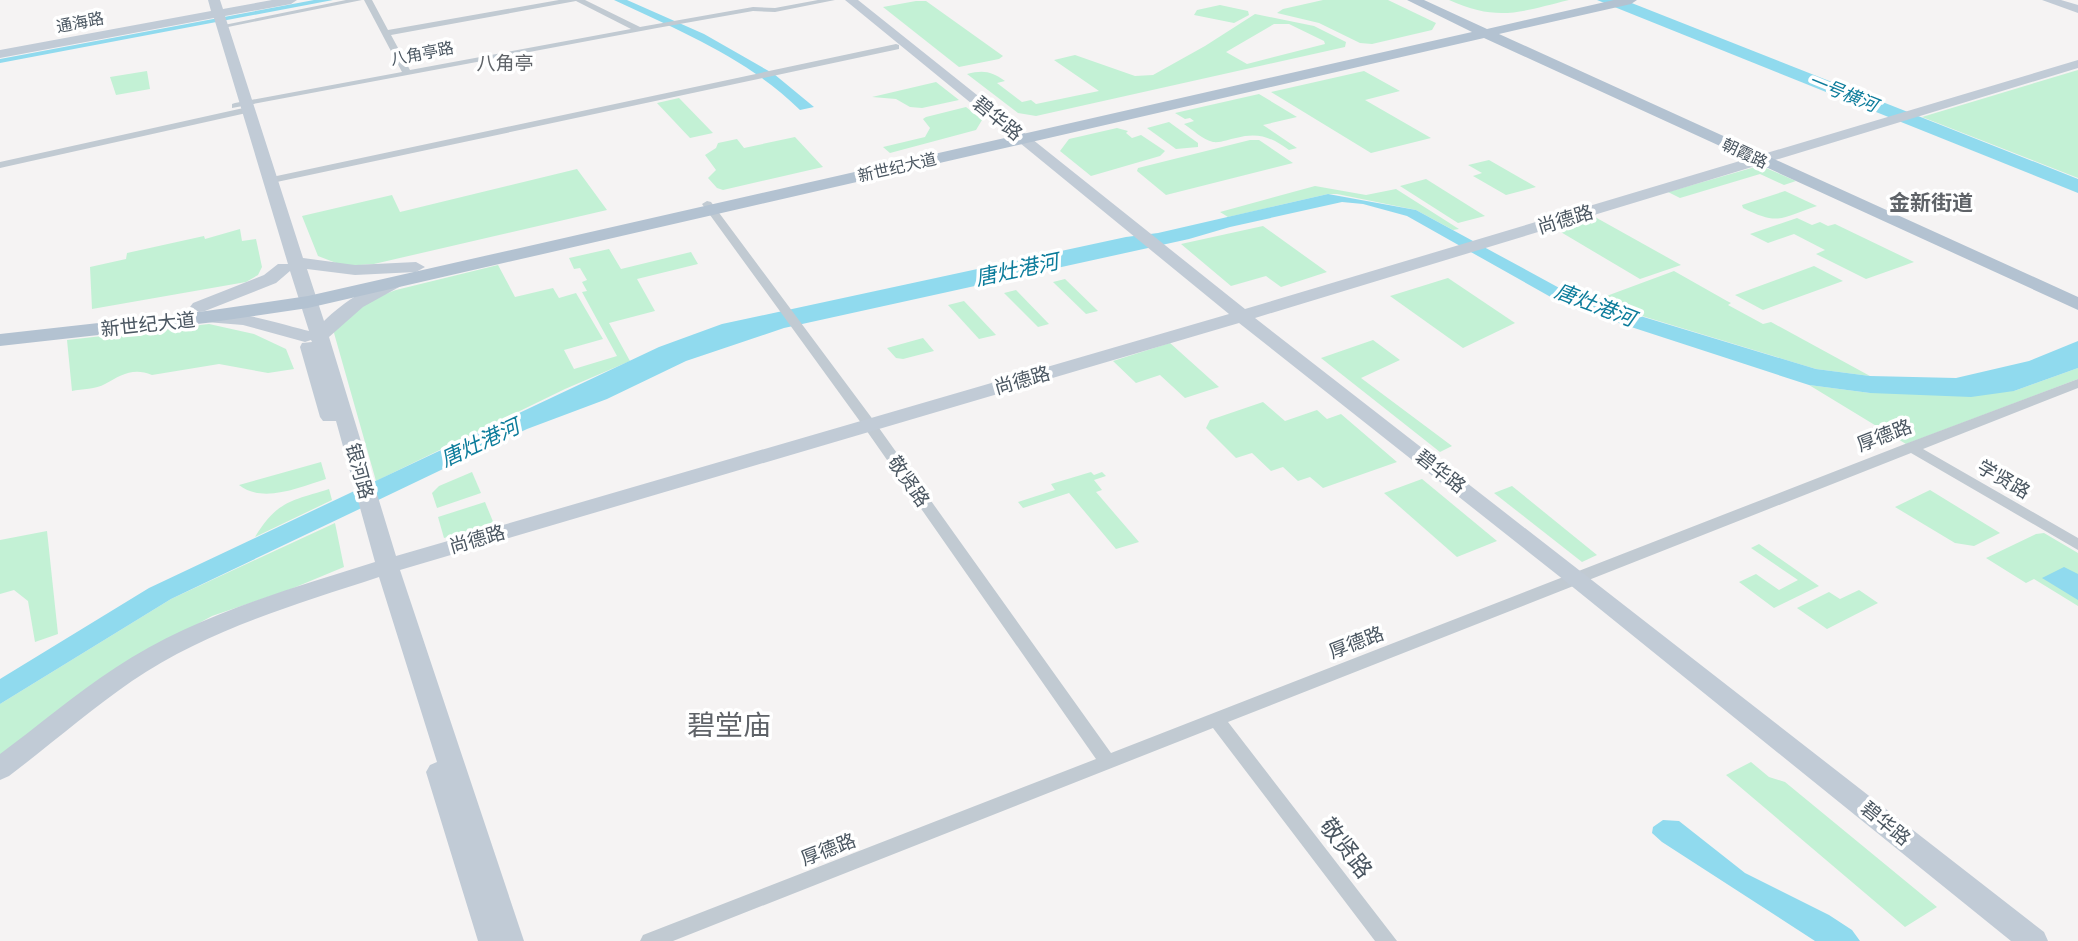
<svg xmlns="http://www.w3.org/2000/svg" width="2078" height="941" font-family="'Golos Text','Noto Sans SC',sans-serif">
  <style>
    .green { fill: #c3f1d5; fill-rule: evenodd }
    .water { fill: #90daee }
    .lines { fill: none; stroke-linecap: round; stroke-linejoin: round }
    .street { fill: #c1cad2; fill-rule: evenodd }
    .secondary { fill: #c1cbd6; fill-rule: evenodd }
    .primary { fill: #b3c2d1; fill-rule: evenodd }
    .labels { text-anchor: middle; stroke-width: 7; stroke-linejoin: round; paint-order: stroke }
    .far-street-label { font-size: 16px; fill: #4a5661; stroke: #fff }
    .far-water-label { font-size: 18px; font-style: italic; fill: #0c7c9b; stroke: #fff }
    .far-quarter-label { font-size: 19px; fill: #5f6368; stroke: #fff }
    .street-label { font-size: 19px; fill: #4a5661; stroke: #fff }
    .far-district-label { font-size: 21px; font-weight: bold; fill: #5f6368; stroke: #fff }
    .water-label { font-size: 21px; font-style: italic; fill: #0c7c9b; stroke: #fff }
    .near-street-label { font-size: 23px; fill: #4a5661; stroke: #fff }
    .near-quarter-label { font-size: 28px; fill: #5f6368; stroke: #fff }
  </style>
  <rect width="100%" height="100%" fill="#f5f3f3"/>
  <!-- green -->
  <g class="green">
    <polygon points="1323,0 1388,0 1436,23 1432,30 1372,44 1360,43 1319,23 1277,13 1283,9"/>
    <path d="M1449,0H1569C1520,12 1498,22 1449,0Z"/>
    <polygon points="916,1 926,1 1003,56 999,59 959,67 883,7"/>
    <polygon points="1220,5 1248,11 1249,15 1234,23 1194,15 1197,10"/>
    <path d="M1255,14L1314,26L1346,42L1345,47L1036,116L1018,113L967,74C983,70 991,71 1005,81L997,83L1022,102L1031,100L1036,104L1099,91L1054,60L1075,55L1135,76L1153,75L1205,46ZM1274,24H1289L1324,41L1325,44L1247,64L1226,52Z"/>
    <polygon points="2078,70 2078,178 1922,117"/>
    <polygon points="147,71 150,89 116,95 110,77"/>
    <polygon points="1364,71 1400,91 1365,100 1431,138 1371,153 1271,92"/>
    <polygon points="936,82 959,100 922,108 910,107 896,99 872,97"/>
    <path d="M1259,94L1297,117L1263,125L1297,148L1289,150C1271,137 1258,132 1236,138C1229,139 1221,143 1213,142C1203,140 1192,129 1184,124L1194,121L1190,118L1185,119L1175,113Z"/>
    <polygon points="679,98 713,133 690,138 657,103"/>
    <polygon points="966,107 982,120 976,130 890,153 883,147 925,137 930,128 923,119 926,117"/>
    <polygon points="1169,122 1198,143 1198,147 1176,149 1147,128"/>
    <polygon points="1117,128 1128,131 1126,133 1132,138 1141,135 1165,151 1160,156 1091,176 1060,151 1069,139"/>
    <polygon points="795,137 823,167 723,190 717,188 708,178 716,170 705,155 716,148 718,143 737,139 744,148"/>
    <polygon points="1250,140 1259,140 1293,163 1166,195 1137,171 1138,168"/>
    <polygon points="1489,160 1536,187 1506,195 1473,176 1482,173 1468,165"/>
    <polygon points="1755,167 1766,168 1796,181 1784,185 1760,174 1680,198 1668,192"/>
    <polygon points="577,169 607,210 374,264 344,266 318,256 302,216 392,195 400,212"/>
    <polygon points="1426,179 1485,216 1458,223 1400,186"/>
    <polygon points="1315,186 1366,195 1396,189 1459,229 1453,230 1416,210 1337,194 1328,194 1228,217 1220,212"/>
    <path d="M1785,191L1817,206C1781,218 1779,226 1743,208L1742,205Z"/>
    <polygon points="1595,217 1681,265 1640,279 1554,228"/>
    <polygon points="1797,218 1812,225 1820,222 1828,226 1835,224 1914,262 1866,279 1816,254 1825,250 1794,234 1768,243 1750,234"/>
    <polygon points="1263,226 1327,272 1281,287 1266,276 1231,286 1181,244"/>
    <polygon points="240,229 242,241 256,239 262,267 258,275 246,282 92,309 90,267 126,259 127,253 204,236 205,239"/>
    <polygon points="609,249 621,269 691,252 698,264 637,279 655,311 609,323 630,361 565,389 376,481 334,333 335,326 369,300 396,290 498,265 515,297 553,288 559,298 576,293 603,339 564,350 574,369 617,356 582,292 587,291 582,282 587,280 580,268 574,269 569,258"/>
    <polygon points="1814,266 1843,281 1763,310 1735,295"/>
    <polygon points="1674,271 1727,301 1731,303 1728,305 1763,324 1771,322 1870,376 1816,369 1593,301"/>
    <polygon points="1448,278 1515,323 1463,348 1390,296"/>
    <polygon points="1065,279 1098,311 1086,314 1053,282"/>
    <polygon points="1016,290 1049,324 1038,327 1004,293"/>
    <polygon points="964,301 996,335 979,339 948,305"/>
    <path d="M209,324L254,334L286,349L294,369L268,373L219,364L152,375C133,367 121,375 105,384C96,389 82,389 72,391L67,340Z"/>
    <polygon points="923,338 934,351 903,359 896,358 887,348"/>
    <polygon points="1373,340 1400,360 1361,378 1452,446 1440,452 1321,358"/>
    <polygon points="1170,343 1219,387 1185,398 1160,375 1136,383 1113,361"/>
    <polygon points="2078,368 2078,379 1906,444 1809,385 1870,393 2014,391"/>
    <polygon points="1263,402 1285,421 1317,410 1327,419 1341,414 1397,462 1323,488 1310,477 1298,481 1283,467 1271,471 1252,453 1236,458 1206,428 1210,420"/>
    <path d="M321,462L326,479C300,487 263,504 239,485Z"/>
    <polygon points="472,472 481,493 437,508 432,493 439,486"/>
    <polygon points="1091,472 1094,475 1102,472 1106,476 1094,480 1102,490 1096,492 1139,542 1116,549 1069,493 1023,508 1018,502 1055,490 1051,484"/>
    <polygon points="1422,479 1497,541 1457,557 1384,493"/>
    <polygon points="1512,486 1597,555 1582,562 1494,493"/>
    <path d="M329,489L332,500L255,537C277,501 291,501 329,489Z"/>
    <polygon points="1930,490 2000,533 1974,546 1955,543 1895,507"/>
    <polygon points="485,502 494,524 444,538 438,517"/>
    <polygon points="335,523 344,567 291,589 212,616 141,655 0,756 0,704 171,599"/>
    <polygon points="47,531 58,634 35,642 28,601 14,590 0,594 0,540"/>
    <polygon points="2044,533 2078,553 2078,606 2034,579 2026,583 1986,558 2036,534"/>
    <polygon points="1759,544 1819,586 1774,608 1739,582 1756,574 1779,590 1798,580 1751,548"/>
    <polygon points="1859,590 1878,603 1827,629 1797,608 1829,592 1840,599"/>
    <polygon points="1751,762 1769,777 1785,782 1937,907 1905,927 1726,775"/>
  </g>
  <!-- water -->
  <g class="water">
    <polygon points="314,0 333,0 0,63 0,59"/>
    <path d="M614,0H627L704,34L774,74L814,107L800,110C747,58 680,31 614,0Z"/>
    <polygon points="1597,0 1624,0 2078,179 2078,193"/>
    <polygon points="1328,194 1416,210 1574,296 1816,369 1870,376 1956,378 2029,361 2078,341 2078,368 2014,391 1971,397 1870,393 1809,385 1579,310 1556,300 1407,216 1363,204 1342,202 1230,227 1189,239 784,328 686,361 607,399 527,429 171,599 0,704 0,679 149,588 659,347 722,324 1126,237 1158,233"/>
    <polygon points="2064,567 2078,574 2078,600 2042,578"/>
    <polygon points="1663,820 1679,821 1745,873 1829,915 1852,930 1860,941 1815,941 1662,842 1652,833 1653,827"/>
  </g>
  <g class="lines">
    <!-- street -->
    <g class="street">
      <polygon points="346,0 362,0 223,28 219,26"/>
      <path d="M364,0H372L388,30L559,0H585L640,27L753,7L775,8L818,0H835L775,12L753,11L657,28L232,108V104L235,103L402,72ZM576,1L631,29L410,70L391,35Z"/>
      <polygon points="896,44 899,45 899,49 272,183 267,180 272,177"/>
      <polygon points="248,107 253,110 251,112 0,168 0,162"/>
      <polygon points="707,201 711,202 874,421 1111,753 1905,444 2078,379 2078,388 1923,449 2078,538 2078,550 1911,453 1228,722 1397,941 1375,941 1213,728 673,941 640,941 643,935 1096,759 864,427 702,204"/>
    </g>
    <!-- secondary -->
    <g class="secondary">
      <path d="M208,0H220L223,9L272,0H297L291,4L225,16L303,258L355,265L416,262L425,267L416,272L355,275L307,269L324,321C345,301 372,283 401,276L410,281L363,307L329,337L396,556L1229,314L845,0H858L1245,309L2078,60V68L1255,318L2044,932L2048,941H2011L1569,584L1239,323L400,570L524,941H478L426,772L430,765L437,762L379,577C294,605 207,630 132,681C90,710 50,745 9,776L0,780V754C38,726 75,694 115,668C193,616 286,590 375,562L336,421H323L320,417L300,347L302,343L312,342L311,340L305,342L243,325L206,322L197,317C211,301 288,326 309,331L290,271L276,283L205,311L199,312L190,307L193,303L264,275L278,264H288L214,18L0,58V50L211,11Z"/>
      <polygon points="2042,0 2061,0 2078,5 2078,13"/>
    </g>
    <!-- primary -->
    <polygon class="primary" points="1407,0 1424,0 1487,29 1614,0 1637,0 1631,4 1499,34 2078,297 2078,310 1484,38 308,308 206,323 0,346 0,334 206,311 308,296 1472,32"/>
  </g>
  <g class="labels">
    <!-- far-street labels -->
    <g class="far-street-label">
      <text transform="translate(80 22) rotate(-11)" y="6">通海路</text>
      <text transform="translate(422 53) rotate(-11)" y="6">八角亭路</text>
      <text transform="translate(1745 153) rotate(25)" y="6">朝霞路</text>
      <text transform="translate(897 167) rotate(-13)" y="6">新世纪大道</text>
    </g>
    <!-- far-water labels -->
    <g class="far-water-label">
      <text transform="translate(1843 93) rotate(22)" y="6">一号横河</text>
    </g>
    <!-- far-quarter labels -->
    <g class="far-quarter-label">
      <text x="505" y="70">八角亭</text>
    </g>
    <!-- street labels -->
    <g class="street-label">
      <text transform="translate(998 118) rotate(39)" y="7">碧华路</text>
      <text transform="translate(1565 219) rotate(-17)" y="7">尚德路</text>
      <text transform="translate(148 324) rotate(-6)" y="7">新世纪大道</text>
      <text transform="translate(1022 380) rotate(-16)" y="7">尚德路</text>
      <text transform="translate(1884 435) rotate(-21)" y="7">厚德路</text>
      <text transform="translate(360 471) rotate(75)" y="7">银河路</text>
      <text transform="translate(1441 471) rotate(38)" y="7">碧华路</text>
      <text transform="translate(2004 479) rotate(30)" y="7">学贤路</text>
      <text transform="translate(909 481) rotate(55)" y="7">敬贤路</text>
      <text transform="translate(477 539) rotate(-16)" y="7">尚德路</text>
      <text transform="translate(1356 642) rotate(-21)" y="7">厚德路</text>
      <text transform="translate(1886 823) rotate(39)" y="7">碧华路</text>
      <text transform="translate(828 849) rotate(-21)" y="7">厚德路</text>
    </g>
    <!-- far-district labels -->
    <g class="far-district-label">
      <text x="1931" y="210">金新街道</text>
    </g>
    <!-- water labels -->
    <g class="water-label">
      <text transform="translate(1017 270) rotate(-12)" y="7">唐灶港河</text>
      <text transform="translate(1595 305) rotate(21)" y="7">唐灶港河</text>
      <text transform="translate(480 443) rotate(-25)" y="7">唐灶港河</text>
    </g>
    <!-- near-street labels -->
    <g class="near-street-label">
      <text transform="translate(1346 848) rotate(52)" y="8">敬贤路</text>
    </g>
    <!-- near-quarter labels -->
    <g class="near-quarter-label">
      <text x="729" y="735">碧堂庙</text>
    </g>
  </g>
</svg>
